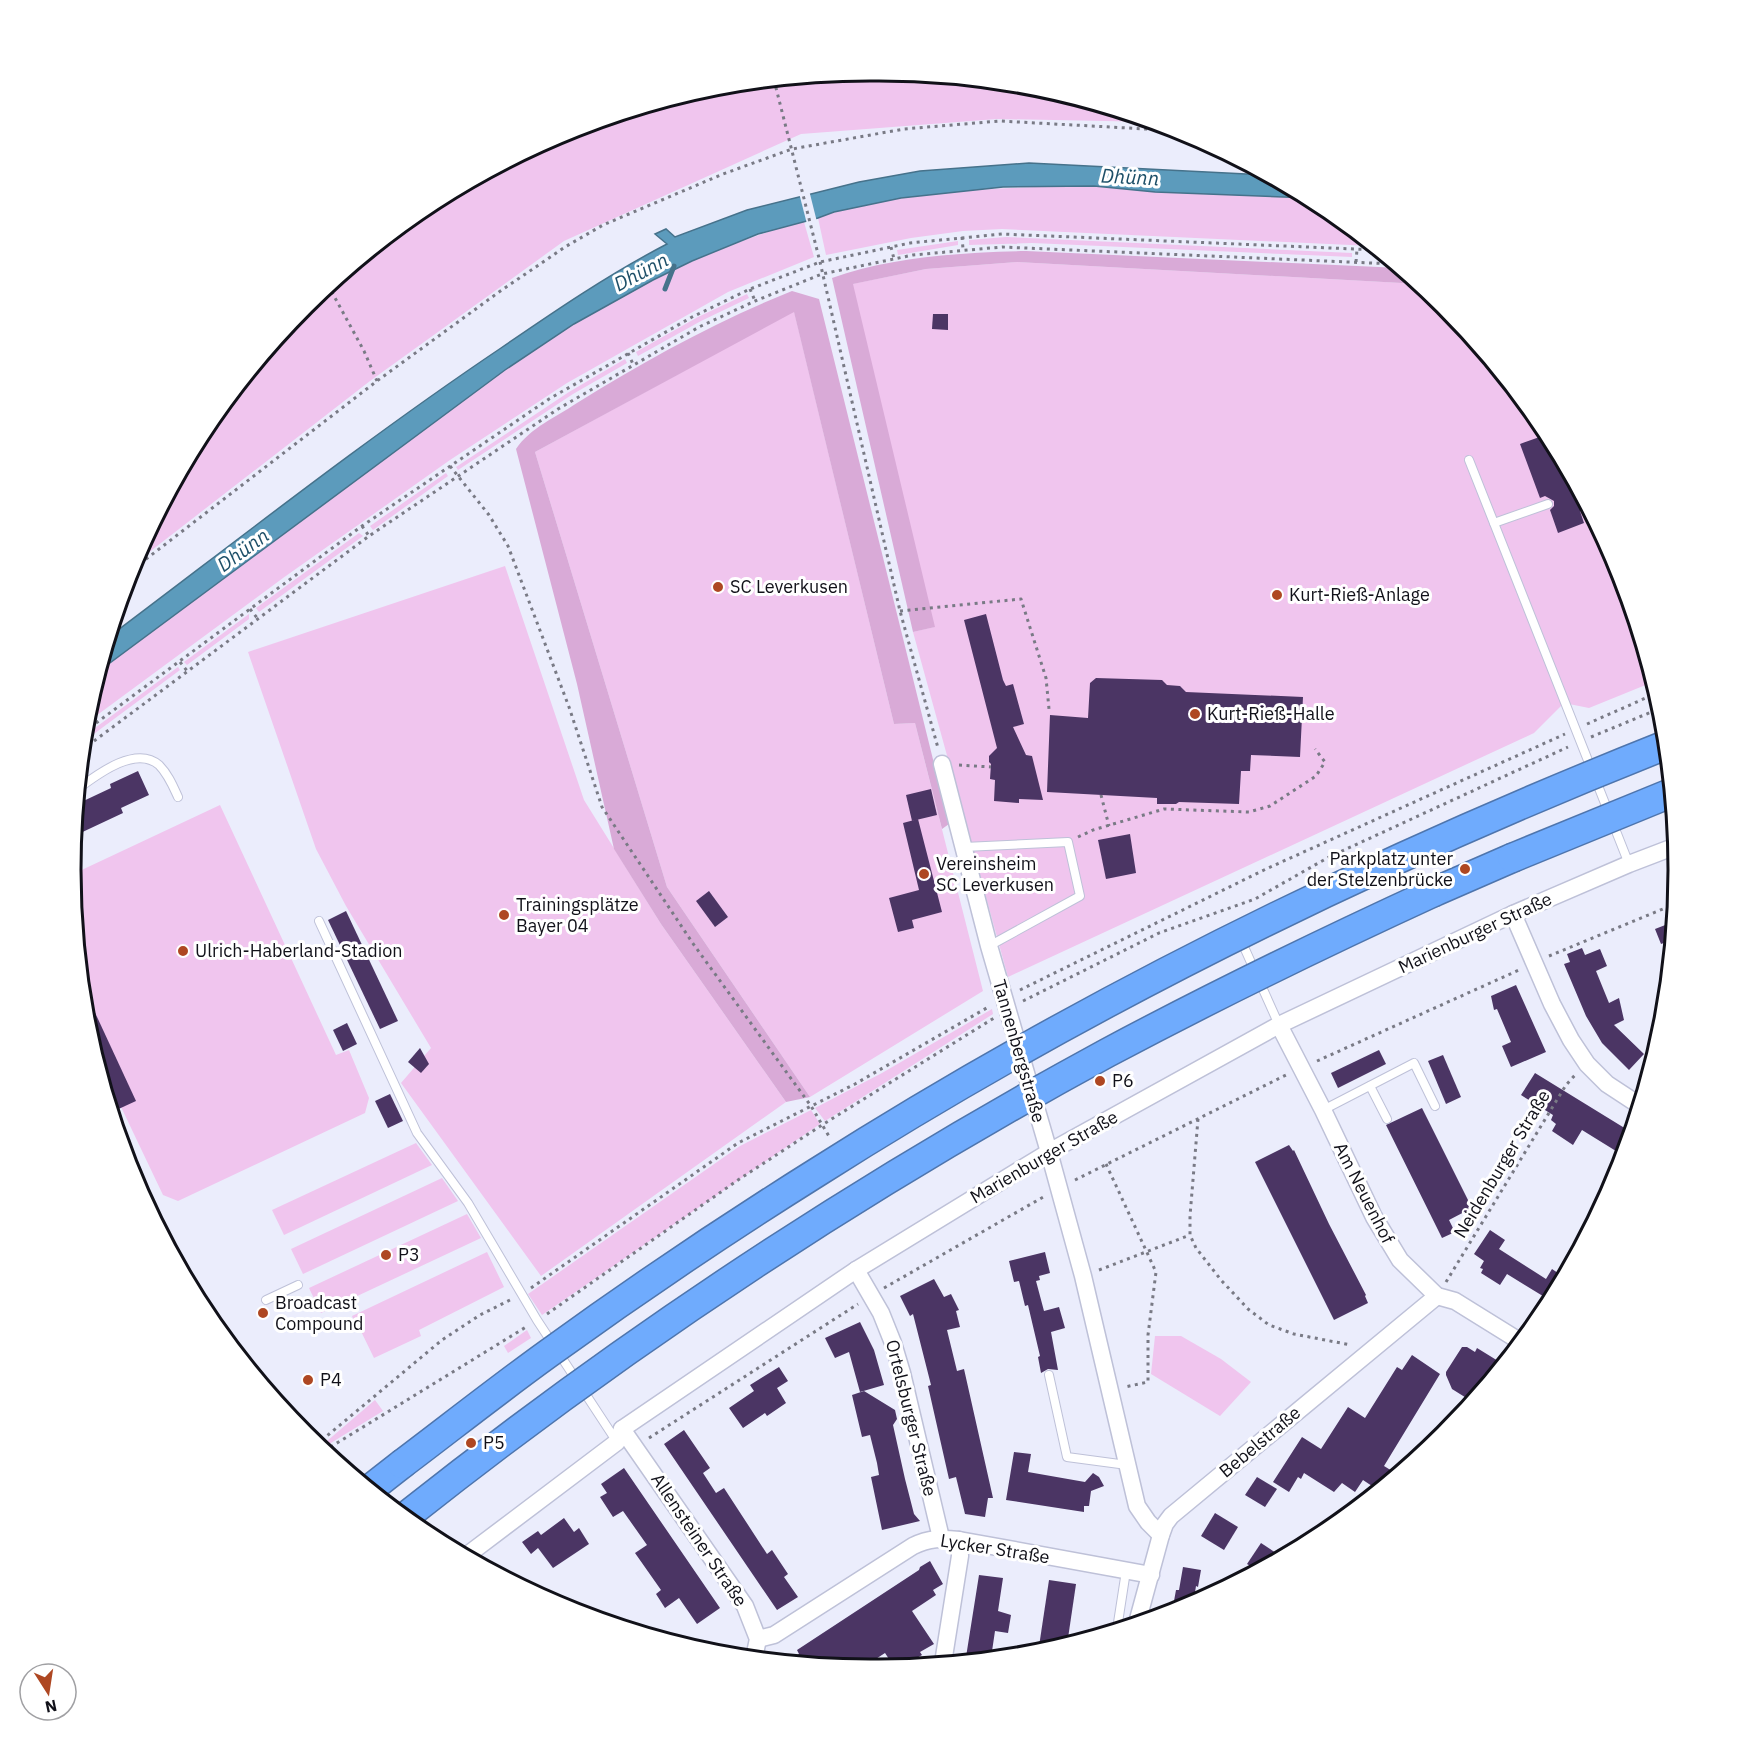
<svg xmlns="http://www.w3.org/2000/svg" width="1749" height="1740" font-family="'IBM Plex Sans',sans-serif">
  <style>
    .green { fill: #f0c5ee }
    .forest { fill: #d9aad7 }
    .water { fill: #5c9bbc; stroke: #46728b; stroke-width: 1.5 }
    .pier { fill: #ebedfc }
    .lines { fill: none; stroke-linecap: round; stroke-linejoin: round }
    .stream { stroke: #46728b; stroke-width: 5 }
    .building { fill: #4b3564 }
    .service-casing { stroke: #bec1d8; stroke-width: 10 }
    .minor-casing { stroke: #bec1d8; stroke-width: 19 }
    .motorway-casing { stroke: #4e75ad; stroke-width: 31 }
    .path { stroke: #797a85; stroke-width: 3; stroke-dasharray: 3 4.5; stroke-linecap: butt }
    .service { stroke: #fff; stroke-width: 8 }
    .minor { stroke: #fff; stroke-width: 16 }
    .motorway { stroke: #6fabfd; stroke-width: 28 }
    .motorway-bridge-casing { stroke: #4e75ad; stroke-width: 31; stroke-linecap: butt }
    .motorway-bridge { stroke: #6fabfd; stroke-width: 28 }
    .poi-dot { fill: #ae4722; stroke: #fff; stroke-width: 2 }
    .labels { text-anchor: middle; stroke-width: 6; stroke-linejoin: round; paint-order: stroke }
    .poi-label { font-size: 18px; fill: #111119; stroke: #fff; text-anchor: start }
    .street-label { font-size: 18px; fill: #111119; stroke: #fff }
    .water-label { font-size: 20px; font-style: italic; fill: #1d4f68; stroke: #fff }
    .rim { fill: none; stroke: #111119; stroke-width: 3 }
  </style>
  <rect width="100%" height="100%" fill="#ebedfc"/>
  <!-- green -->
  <g class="green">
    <polygon points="870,71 1035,86 1155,122 997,119 801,134 564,241 370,381 130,567 205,426 304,305 426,205 564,131 714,86"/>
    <path d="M1094,186L1155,192L1310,198L1323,205L1372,246L1002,229L963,231L911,238L826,255L818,218C838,210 859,207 880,202C951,188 1022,187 1094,186Z"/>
    <path d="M799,222H804L814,257L728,292L567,383L450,460L283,578L85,724L86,714L99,671L505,370C528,354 550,338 574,323C644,280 720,246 799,222Z"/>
    <polygon points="1006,237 1352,253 1352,257 1032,243 969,245 969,240"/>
    <polygon points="958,241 958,245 898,255 897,250"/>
    <polygon points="1017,262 1420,284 1444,304 1544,426 1618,564 1653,682 1589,708 1564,703 1534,733 1008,977 913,632 934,627 852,284 926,269"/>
    <polygon points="747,294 749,298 701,321 638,356 636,352 698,317"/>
    <polygon points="794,311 894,724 915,723 983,991 810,1097 667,887 535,452"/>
    <polygon points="625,359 627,363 573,394 458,470 456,467 569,392"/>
    <polygon points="446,473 448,476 373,530 370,526"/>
    <polygon points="359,533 363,536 259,612 256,608"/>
    <polygon points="505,566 584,800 661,924 786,1102 541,1276 401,1083 431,1048 346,906 316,849 248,652"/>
    <polygon points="249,614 249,619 187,665 184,662"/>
    <polygon points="178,667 180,670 83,742 84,736"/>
    <polygon points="220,805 336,1055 349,1050 369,1098 365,1113 178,1201 163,1195 92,1046 86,1026 71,875"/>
    <polygon points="992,1009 993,1014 825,1121 815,1108 882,1073"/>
    <polygon points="811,1110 820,1124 542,1315 528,1294 740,1146"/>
    <polygon points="416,1143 432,1165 284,1235 272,1210"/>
    <polygon points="442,1178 458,1201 303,1274 291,1249"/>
    <polygon points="467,1214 481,1238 321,1313 309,1288"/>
    <polygon points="487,1252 504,1287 419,1330 421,1336 374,1358 356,1321 354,1321 352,1316"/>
    <polygon points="527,1330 531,1338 508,1353 504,1346"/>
    <polygon points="1155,1336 1181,1336 1221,1359 1251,1382 1220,1416 1151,1374"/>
    <polygon points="375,1400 383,1411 321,1449 320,1447"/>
  </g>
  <!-- forest -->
  <g class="forest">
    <path d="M1026,251L1400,268L1420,284L1017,262L926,269L853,284L935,627L913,632L832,278C889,257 965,252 1026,251Z"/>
    <path d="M792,291L819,299L949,824L942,829L915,723L894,724L794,312L535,452L667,887L810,1097L786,1102L661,924L614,849L577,684L516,449C530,428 556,417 577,403C646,360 717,321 792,291Z"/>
  </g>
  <!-- water -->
  <path class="water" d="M1029,163L1266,175L1310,198L1155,192L1094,186L1003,187L901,198L834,212L818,218L758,234L692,261L653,280L574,324L505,370L99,671L110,636C239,539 367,438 501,348C555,311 609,274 667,244L655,234L666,229L675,237L747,210L859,182L920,171Z"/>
  <!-- pier -->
  <polygon class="pier" points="809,190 817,222 807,224 799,193"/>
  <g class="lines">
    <!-- stream -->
    <polyline class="stream" points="665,289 674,266"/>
  </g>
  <!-- building -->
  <g class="building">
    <polygon points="933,314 948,314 948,330 932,329"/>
    <polygon points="1548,434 1588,508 1580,511 1584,523 1558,533 1550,510 1554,506 1554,501 1545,496 1540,498 1520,444"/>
    <polygon points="986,614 1003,680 1006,686 1013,684 1024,724 1013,727 1026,755 1032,756 1043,800 1019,799 1019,803 994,801 995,780 990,779 991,764 989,762 989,756 997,748 964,620"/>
    <polygon points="1096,678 1162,680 1167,685 1180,686 1186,692 1303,697 1300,757 1251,755 1250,771 1241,771 1239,804 1179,802 1176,804 1157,804 1157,798 1047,792 1050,715 1088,718 1090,683"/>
    <polygon points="138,771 149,795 121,808 123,813 74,836 77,804 111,788 110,784"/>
    <polygon points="931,789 937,815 912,821 906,795"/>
    <polygon points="918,819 942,912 912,920 914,928 898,932 889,898 919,890 903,823"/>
    <polygon points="1130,834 1136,873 1106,879 1098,840"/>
    <polygon points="709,891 728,917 715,927 696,901"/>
    <polygon points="346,911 398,1021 380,1029 328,920"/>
    <polygon points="1673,922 1672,940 1661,944 1655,929"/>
    <polygon points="1582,948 1585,955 1600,949 1607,966 1596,971 1609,1003 1619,998 1624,1020 1614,1025 1644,1054 1629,1070 1602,1043 1586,1016 1564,964 1570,962 1567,954"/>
    <polygon points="1516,985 1546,1052 1511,1067 1502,1046 1511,1042 1497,1009 1494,1010 1491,996"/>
    <polygon points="85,991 136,1101 112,1112 86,1026 82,992"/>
    <polygon points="347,1023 357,1044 343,1051 333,1030"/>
    <polygon points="420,1048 429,1064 421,1073 408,1062"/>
    <polygon points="1379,1050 1386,1064 1338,1088 1331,1073"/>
    <polygon points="1443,1055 1461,1097 1446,1104 1428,1061"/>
    <polygon points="1535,1073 1631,1132 1624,1156 1582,1130 1573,1145 1552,1131 1556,1124 1551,1120 1553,1115 1521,1095"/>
    <polygon points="390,1094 403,1121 388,1128 375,1101"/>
    <polygon points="1422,1108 1469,1202 1467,1202 1470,1209 1449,1220 1455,1232 1442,1238 1386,1125"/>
    <polygon points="1289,1145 1293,1151 1294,1150 1329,1224 1366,1295 1365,1296 1368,1303 1334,1320 1255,1162"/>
    <polygon points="1490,1230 1505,1240 1499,1249 1546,1279 1552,1269 1564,1277 1551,1301 1507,1274 1500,1285 1481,1273 1483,1269 1480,1268 1484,1261 1474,1254"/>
    <polygon points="1045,1252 1050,1273 1039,1276 1040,1280 1036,1281 1044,1311 1059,1307 1065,1328 1051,1332 1058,1370 1048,1369 1041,1373 1038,1357 1040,1356 1028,1305 1025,1306 1019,1281 1014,1282 1009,1261"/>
    <polygon points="934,1279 944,1297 951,1294 959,1310 956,1311 960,1327 947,1330 957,1371 964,1369 993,1498 988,1498 985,1517 965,1514 956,1477 949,1479 928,1386 931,1385 913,1314 910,1316 900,1296"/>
    <polygon points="860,1322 874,1350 884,1385 860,1392 849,1352 835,1358 825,1338"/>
    <polygon points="1462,1347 1467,1347 1475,1352 1477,1348 1503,1364 1479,1393 1474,1389 1468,1399 1452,1389 1446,1375 1446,1372"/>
    <polygon points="1412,1355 1440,1374 1384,1466 1397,1474 1378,1490 1363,1480 1355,1492 1342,1483 1334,1492 1304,1473 1301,1479 1298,1477 1289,1492 1273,1482 1302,1437 1321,1449 1348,1407 1365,1418 1397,1367 1402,1370"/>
    <polygon points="779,1367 788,1381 777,1388 786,1403 767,1416 765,1413 743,1428 729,1408 754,1391 750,1385"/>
    <polygon points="864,1391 895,1410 897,1419 893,1425 905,1479 914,1514 920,1521 882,1530 871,1477 879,1475 877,1463 870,1435 862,1437 852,1395"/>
    <polygon points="684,1430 710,1468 703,1473 716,1493 724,1488 767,1554 772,1550 788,1574 784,1577 798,1597 777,1610 664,1444"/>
    <polygon points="1014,1452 1031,1454 1028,1472 1085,1482 1093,1473 1099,1477 1104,1486 1091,1491 1089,1506 1084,1506 1084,1512 1006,1500"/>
    <polygon points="624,1468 720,1608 697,1624 679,1598 665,1608 656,1594 661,1590 635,1553 647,1545 623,1511 613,1517 600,1497 607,1493 601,1484"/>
    <polygon points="1257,1477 1277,1489 1265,1507 1245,1495"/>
    <polygon points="1215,1513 1238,1527 1224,1550 1201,1536"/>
    <polygon points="564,1518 574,1532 579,1528 589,1544 553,1568 538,1548 531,1554 522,1542 538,1531 541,1535"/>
    <polygon points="1261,1543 1282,1557 1257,1570 1247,1564"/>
    <polygon points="930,1561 943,1584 933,1590 936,1595 912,1611 934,1644 920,1652 922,1655 915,1659 919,1666 895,1668 885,1653 862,1668 788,1661 799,1654 797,1650 919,1570 920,1567"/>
    <polygon points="1183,1567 1201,1570 1198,1587 1196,1586 1193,1605 1172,1612 1176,1590 1179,1590"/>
    <polygon points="979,1575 1003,1578 998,1611 1011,1615 1008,1633 995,1631 991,1658 970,1661 970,1658 966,1657"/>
    <polygon points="1049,1580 1076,1584 1067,1645 1038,1653"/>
  </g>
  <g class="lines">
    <defs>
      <g id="service">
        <polyline points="1469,460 1629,864"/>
        <polyline points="1494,523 1548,504"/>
        <path d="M79,788C98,774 136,745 159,765C168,774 173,786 178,797"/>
        <polyline points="964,847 1068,842 1080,896 989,946"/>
        <polyline points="319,921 417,1133 468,1203 537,1320 617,1442"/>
        <polyline points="1240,938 1279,1025"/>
        <polyline points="1370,1086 1387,1119"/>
        <polyline points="1323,1110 1414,1063 1435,1106"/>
        <polyline points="266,1300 298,1285"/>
        <polyline points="1049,1375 1067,1457 1127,1465"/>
        <polyline points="1117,1629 1126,1571"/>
      </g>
      <g id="minor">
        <polyline points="942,764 989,946 1049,1152 1083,1276 1137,1506 1148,1522 1161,1535"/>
        <polyline points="1513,914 1552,1004 1571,1040 1587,1064 1607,1084 1639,1105"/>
        <polyline points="1279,1025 1323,1110 1374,1217 1400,1260 1437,1296 1455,1301 1521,1342"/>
        <polyline points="856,1270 881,1313 893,1343 902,1373 941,1538"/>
        <polyline points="622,1429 745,1606 758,1639 754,1658"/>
        <polyline points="466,1556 617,1442 622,1429 856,1270 1049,1152 1279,1025 1513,914 1629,864 1676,846"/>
        <polyline points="1137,1623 1161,1535 1165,1524 1171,1516 1437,1296"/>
        <path d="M758,1639L774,1635L913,1546C929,1538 942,1538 959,1540L1151,1575"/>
        <polyline points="943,1663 960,1556 959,1540"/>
      </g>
      <g id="motorway">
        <polyline points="1434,892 1512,858"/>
        <polyline points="370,1489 402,1464"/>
      </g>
    </defs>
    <!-- service casing -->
    <use href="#service" class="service-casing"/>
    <!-- minor casing -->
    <use href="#minor" class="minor-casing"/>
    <!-- motorway casing -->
    <use href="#motorway" class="motorway-casing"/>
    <!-- path -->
    <g class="path">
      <polyline points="774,80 820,262 900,611 938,748"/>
      <polyline points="962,237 963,249"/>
      <polyline points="891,247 894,259"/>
      <polyline points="1356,262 1357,249"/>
      <polyline points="328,285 364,351 377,381"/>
      <polyline points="750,289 755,301"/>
      <polyline points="628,353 633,364"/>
      <polyline points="450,466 489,515 508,546 569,707 602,807 694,945 811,1106 830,1138"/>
      <polyline points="362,526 369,536"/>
      <polyline points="128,573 377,381 499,292 565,247 603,225 723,174 792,149 904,129 1000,121 1183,131"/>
      <polyline points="250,609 258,619"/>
      <polyline points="900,611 1021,599 1046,678 1049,709"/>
      <polyline points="180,662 188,672"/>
      <polyline points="1587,724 1657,693"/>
      <polyline points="84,732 362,526 549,399 692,317 750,289 820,262 910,243 1002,234 1378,250"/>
      <polyline points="1591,737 1661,708"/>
      <polyline points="82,750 369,536 558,409 699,327 755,301 822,274 913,255 1002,247 1394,264"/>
      <polyline points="959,765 991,767"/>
      <polyline points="1101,795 1109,826"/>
      <polyline points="1078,837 1093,830 1164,809 1249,812 1270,806 1316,776 1325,762 1315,749"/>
      <polyline points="1549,956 1675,904"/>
      <polyline points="1020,990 1266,869 1565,734"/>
      <polyline points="1023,1001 1159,933 1255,899 1329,857 1568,747"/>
      <polyline points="1317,1061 1519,970"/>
      <polyline points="1198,1119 1190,1216 1190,1235 1196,1248 1221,1280 1248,1309 1269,1325 1294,1334 1351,1345"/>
      <polyline points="1106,1164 1156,1272 1148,1335 1148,1382 1125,1387"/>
      <polyline points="1075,1180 1286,1075"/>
      <polyline points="1099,1270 1190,1235"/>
      <polyline points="1446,1282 1566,1085 1576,1074"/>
      <polyline points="531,1288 738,1143 855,1084 990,1006"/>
      <polyline points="884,1288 1045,1196"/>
      <polyline points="547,1314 738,1180 822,1125 994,1018"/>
      <polyline points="649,1438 858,1304"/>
      <polyline points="316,1445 442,1340 480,1315 510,1300"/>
      <polyline points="324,1451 526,1327"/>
    </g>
    <!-- service -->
    <use href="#service" class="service"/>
    <!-- minor -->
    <use href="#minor" class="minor"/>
    <!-- motorway -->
    <use href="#motorway" class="motorway"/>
    <defs>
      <g id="motorway-bridge">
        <polyline points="1512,858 1671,793"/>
        <path d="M402,1464C451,1427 499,1389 549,1353C636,1290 725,1230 816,1173C1085,1002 1371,862 1666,745"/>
        <path d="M405,1517C624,1343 860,1187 1107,1053C1214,996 1323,943 1434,892"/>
      </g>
    </defs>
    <!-- motorway-bridge casing -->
    <use href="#motorway-bridge" class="motorway-bridge-casing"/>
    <!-- motorway-bridge -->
    <use href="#motorway-bridge" class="motorway-bridge"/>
  </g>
  <!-- markers -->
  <g class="poi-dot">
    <circle cx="718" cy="587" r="6"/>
    <circle cx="1277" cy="595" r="6"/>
    <circle cx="1195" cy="714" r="6"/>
    <circle cx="1465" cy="869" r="6"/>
    <circle cx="924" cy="874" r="6"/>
    <circle cx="504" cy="915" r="6"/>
    <circle cx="183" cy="951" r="6"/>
    <circle cx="1100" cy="1081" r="6"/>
    <circle cx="386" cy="1255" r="6"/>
    <circle cx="263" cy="1313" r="6"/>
    <circle cx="308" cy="1380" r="6"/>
    <circle cx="471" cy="1443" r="6"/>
  </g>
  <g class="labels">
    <!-- poi labels -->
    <g class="poi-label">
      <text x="730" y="593">SC Leverkusen</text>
      <text x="1289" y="601">Kurt-Rieß-Anlage</text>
      <text x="1207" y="720">Kurt-Rieß-Halle</text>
      <text x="1453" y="865" text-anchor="end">Parkplatz unter<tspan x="1453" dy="21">der Stelzenbrücke</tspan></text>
      <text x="936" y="870">Vereinsheim<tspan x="936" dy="21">SC Leverkusen</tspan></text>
      <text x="516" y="911">Trainingsplätze<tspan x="516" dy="21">Bayer 04</tspan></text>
      <text x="195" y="957">Ulrich-Haberland-Stadion</text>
      <text x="1112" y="1087">P6</text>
      <text x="398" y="1261">P3</text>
      <text x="275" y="1309">Broadcast<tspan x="275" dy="21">Compound</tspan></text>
      <text x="320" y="1386">P4</text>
      <text x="483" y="1449">P5</text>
    </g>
    <!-- street labels -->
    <g class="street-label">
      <text transform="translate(1475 933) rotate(-25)" y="6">Marienburger Straße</text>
      <text transform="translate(1019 1051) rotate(74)" y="6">Tannenbergstraße</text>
      <text transform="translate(1044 1157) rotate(-30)" y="6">Marienburger Straße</text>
      <text transform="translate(1502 1164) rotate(-59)" y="6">Neidenburger Straße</text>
      <text transform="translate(1364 1193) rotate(63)" y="6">Am Neuenhof</text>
      <text transform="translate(911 1418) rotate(76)" y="6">Ortelsburger Straße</text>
      <text transform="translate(1260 1442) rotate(-40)" y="6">Bebelstraße</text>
      <text transform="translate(699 1540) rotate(56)" y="6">Allensteiner Straße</text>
      <text transform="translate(995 1549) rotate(9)" y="6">Lycker Straße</text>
    </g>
    <!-- water labels -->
    <g class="water-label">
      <text transform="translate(1130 177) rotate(3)" y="7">Dhünn</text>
      <text transform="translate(641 272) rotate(-28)" y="7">Dhünn</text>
      <text transform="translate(243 550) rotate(-36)" y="7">Dhünn</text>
    </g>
  </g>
  <!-- crop -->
  <path d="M0 0H1749V1740H0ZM870 81H879A789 789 0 0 1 1668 870V870A789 789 0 0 1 879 1659H870A789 789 0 0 1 81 870V870A789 789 0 0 1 870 81Z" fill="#fff" fill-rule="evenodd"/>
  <path class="rim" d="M870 81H879A789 789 0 0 1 1668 870V870A789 789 0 0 1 879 1659H870A789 789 0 0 1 81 870V870A789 789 0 0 1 870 81Z"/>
  <!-- north arrow -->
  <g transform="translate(48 1692) rotate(168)"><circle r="28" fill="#ffffff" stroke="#a0a0a3" stroke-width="1.5"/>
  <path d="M0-4.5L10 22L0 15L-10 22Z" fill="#ae4722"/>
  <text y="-9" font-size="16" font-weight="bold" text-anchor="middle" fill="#111119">N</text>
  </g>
</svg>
